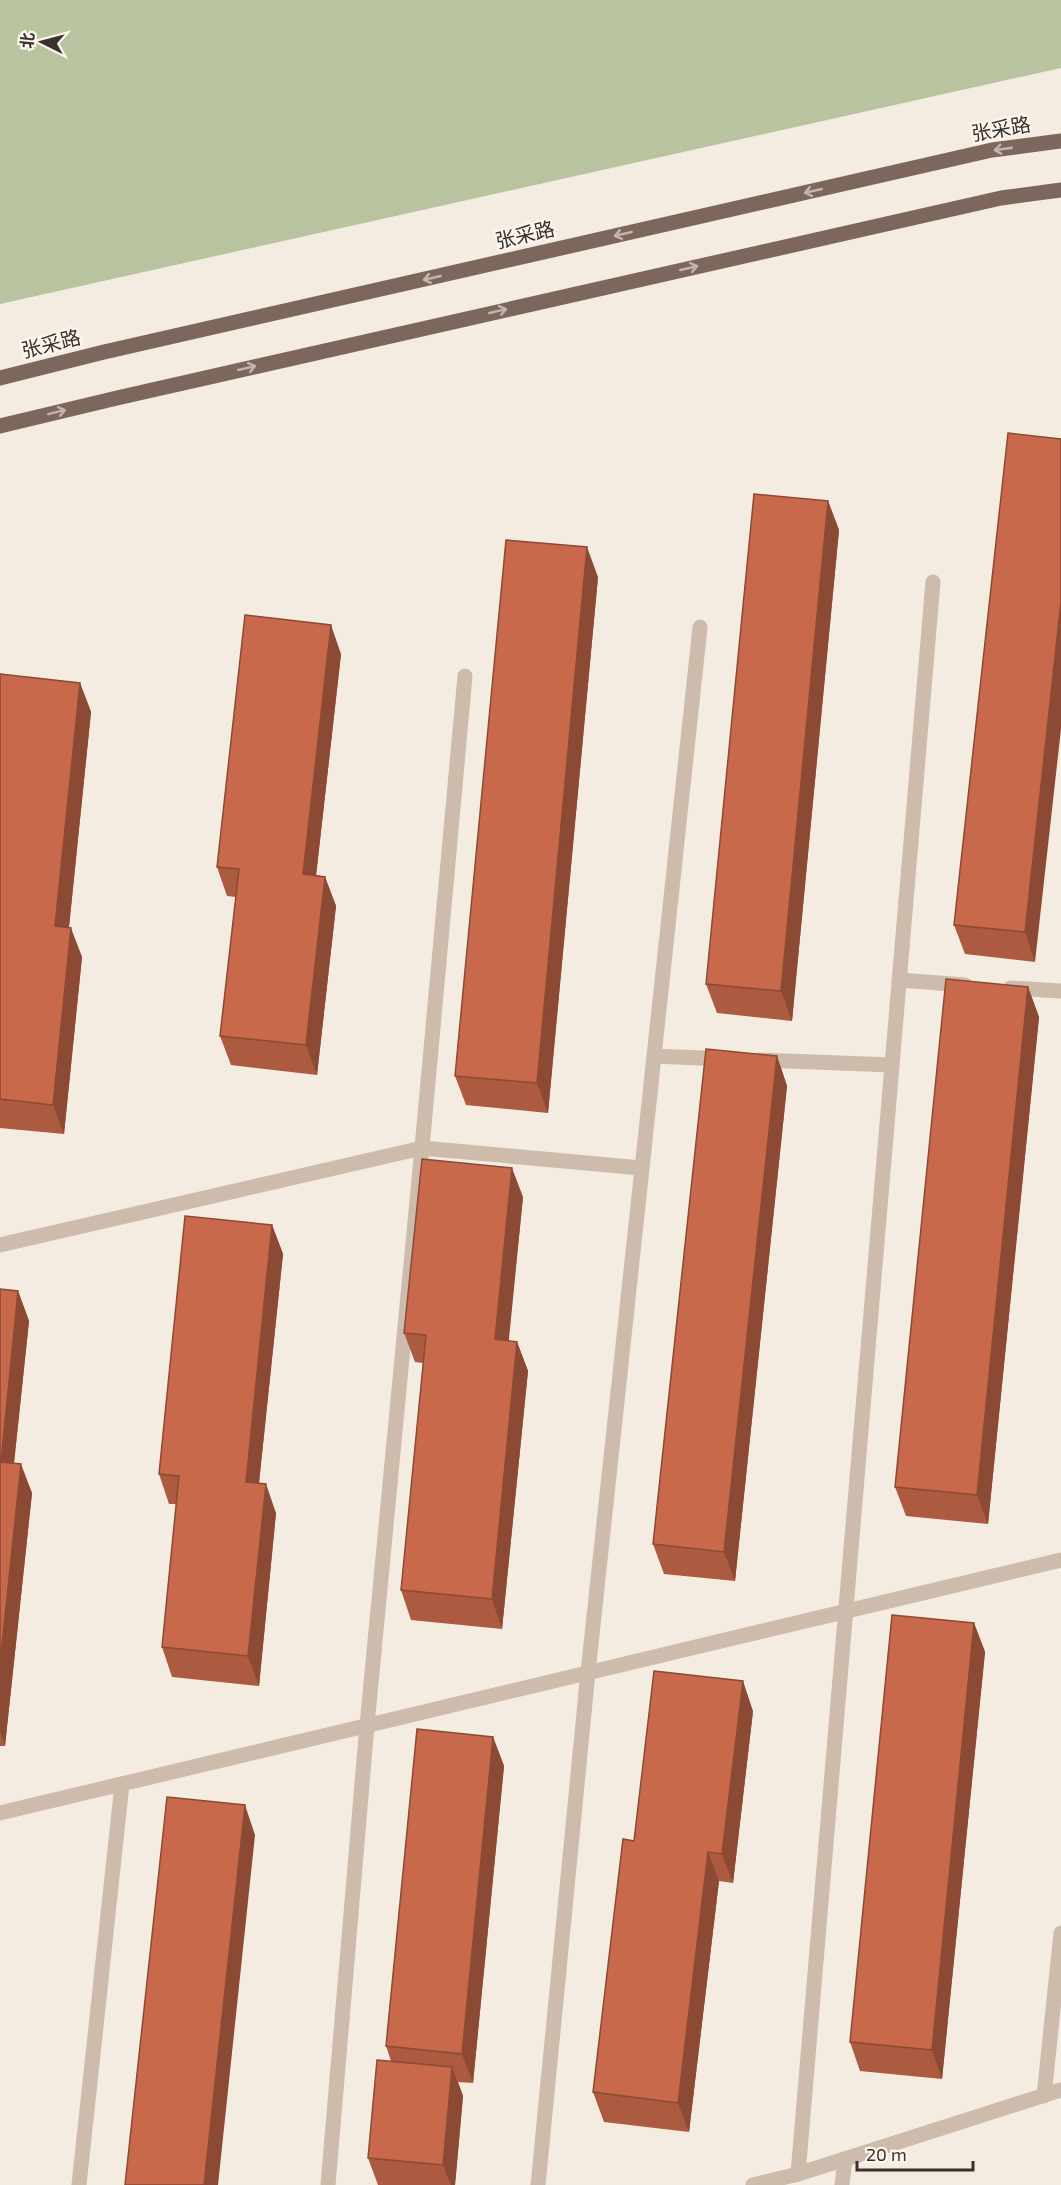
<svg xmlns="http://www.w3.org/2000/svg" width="1061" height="2185" font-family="'Exo 2','Noto Sans SC',sans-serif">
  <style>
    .green { fill: #b8c4a0 }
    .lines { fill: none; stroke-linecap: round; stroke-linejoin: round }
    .lane { stroke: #cdbbac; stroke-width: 15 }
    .primary { stroke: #7d675c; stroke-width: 15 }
    .wall { fill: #ac5a40 }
    .shaded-wall { fill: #8c4a34 }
    .building { fill: #c8694b; stroke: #8c4a34; stroke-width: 1.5 }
    .oneway { stroke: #c2b5ac }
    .labels { text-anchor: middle; stroke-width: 5; stroke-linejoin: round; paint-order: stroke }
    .street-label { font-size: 20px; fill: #3b302b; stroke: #fbf5ee }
  </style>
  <rect width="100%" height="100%" fill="#f4ebe1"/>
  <!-- green -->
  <polygon class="green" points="0,0 1061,0 1061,68 0,304"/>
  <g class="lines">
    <!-- lane -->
    <g class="lane">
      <polyline points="933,582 798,2174 1061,2090"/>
      <polyline points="465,676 422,1148 641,1168"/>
      <polyline points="899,980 965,985"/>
      <polyline points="1010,988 1061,991"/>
      <polyline points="654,1056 723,1059"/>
      <polyline points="759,1060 892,1065"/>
      <polyline points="0,1245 422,1148 367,1725 328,2185"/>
      <polyline points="0,1813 1061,1560"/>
      <polyline points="1044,2096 1061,1933"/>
      <polyline points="79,2185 122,1784"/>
      <polyline points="538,2185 588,1672 700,627"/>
      <polyline points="753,2185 798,2174"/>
      <polyline points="842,2185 845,2159"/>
    </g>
    <!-- primary -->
    <g class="primary">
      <polyline points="0,378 104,352 992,150 1061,141"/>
      <polyline points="0,426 117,398 1001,198 1061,190"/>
    </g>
  </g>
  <!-- wall -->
  <g class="wall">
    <polygon points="1008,433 1035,962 965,954 954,925"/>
    <polygon points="828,501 839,530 792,1021 717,1013 706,984"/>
    <polygon points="598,577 548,1113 466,1105 455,1076"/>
    <polygon points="341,654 316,875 325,877 336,906 317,1075 231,1065 220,1036 236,897 227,896 217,867"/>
    <polygon points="0,674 80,683 91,712 69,927 82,957 64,1134 0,1128"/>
    <polygon points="1028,987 1039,1017 988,1524 906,1516 895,1487"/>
    <polygon points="777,1056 787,1086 735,1581 664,1574 653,1544"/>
    <polygon points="523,1197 508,1341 517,1342 528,1371 502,1629 411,1620 401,1590 423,1363 415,1362 404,1333"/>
    <polygon points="272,1225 283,1254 259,1483 276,1513 259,1686 172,1677 162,1647 176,1504 169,1504 159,1474"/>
    <polygon points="0,1289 18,1291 29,1321 14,1463 32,1493 5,1746 0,1746"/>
    <polygon points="974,1623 985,1652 942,2079 860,2071 850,2042"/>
    <polygon points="753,1711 733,1883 719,1881 689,2132 604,2122 593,2092"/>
    <polygon points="493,1737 504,1766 473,2083 458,2082 463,2096 455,2185 378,2185 368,2158 391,2061 386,2046"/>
  </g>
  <!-- shaded-wall -->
  <g class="shaded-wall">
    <polygon points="828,501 839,530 792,1021 781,991"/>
    <polygon points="587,547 598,577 548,1113 537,1083"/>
    <polygon points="1061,602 1061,729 1035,962 1025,932"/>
    <polygon points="331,625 341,654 313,903 303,874"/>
    <polygon points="80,683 91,712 66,956 55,926"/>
    <polygon points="325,877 336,906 317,1075 306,1045"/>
    <polygon points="71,928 82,957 64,1134 53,1105"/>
    <polygon points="1028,987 1039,1017 988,1524 977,1495"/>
    <polygon points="777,1056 787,1086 735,1581 724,1552"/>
    <polygon points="512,1168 523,1197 506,1369 495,1339"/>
    <polygon points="272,1225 283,1254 256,1511 246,1482"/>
    <polygon points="18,1291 29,1321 11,1491 1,1462"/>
    <polygon points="517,1342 528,1371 502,1629 492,1599"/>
    <polygon points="21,1464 32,1493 5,1746 0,1732 0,1664"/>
    <polygon points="266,1484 276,1513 259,1686 248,1656"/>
    <polygon points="974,1623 985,1652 942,2079 932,2050"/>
    <polygon points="743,1681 753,1711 733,1883 722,1854"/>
    <polygon points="493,1737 504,1766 473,2083 462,2054"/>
    <polygon points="245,1805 255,1835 218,2185 204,2185"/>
    <polygon points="708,1852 719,1881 689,2132 678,2103"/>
    <polygon points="452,2067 463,2096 455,2185 451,2185 443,2165"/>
  </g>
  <!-- building -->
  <g class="building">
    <polygon points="1008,433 1061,439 1061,602 1025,932 954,925"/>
    <polygon points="754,494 828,501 781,991 706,984"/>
    <polygon points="506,540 587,547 537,1083 455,1076"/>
    <polygon points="245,615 331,625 303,874 325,877 306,1045 220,1036 239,869 217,867"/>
    <polygon points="0,674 80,683 55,926 71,928 53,1105 0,1099"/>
    <polygon points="946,979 1028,987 977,1495 895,1487"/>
    <polygon points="706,1049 777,1056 724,1552 653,1544"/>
    <polygon points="422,1159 512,1168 495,1339 517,1342 492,1599 401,1590 426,1335 404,1333"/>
    <polygon points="185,1216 272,1225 246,1482 266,1484 248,1656 162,1647 179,1476 159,1474"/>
    <polygon points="0,1289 18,1291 1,1462 21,1464 0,1664"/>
    <polygon points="892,1615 974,1623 932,2050 850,2042"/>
    <polygon points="654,1671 743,1681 722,1854 708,1852 678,2103 593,2092 623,1839 634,1841"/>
    <polygon points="417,1729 493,1737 462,2054 386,2046"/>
    <polygon points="167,1797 245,1805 204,2185 125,2185"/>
    <polygon points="377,2060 452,2067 443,2165 368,2158"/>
  </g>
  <!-- one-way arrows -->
  <defs><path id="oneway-shaft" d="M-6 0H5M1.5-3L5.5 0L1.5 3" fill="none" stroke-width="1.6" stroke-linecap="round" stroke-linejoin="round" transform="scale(1.5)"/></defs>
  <g class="oneway">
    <use href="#oneway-shaft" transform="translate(1003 149) rotate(172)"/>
    <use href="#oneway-shaft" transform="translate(813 191) rotate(167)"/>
    <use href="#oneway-shaft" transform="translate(623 234) rotate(167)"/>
    <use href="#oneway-shaft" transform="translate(689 268) rotate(-13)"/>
    <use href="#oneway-shaft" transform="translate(432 278) rotate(167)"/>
    <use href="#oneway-shaft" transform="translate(498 311) rotate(-13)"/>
    <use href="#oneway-shaft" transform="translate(247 368) rotate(-13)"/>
    <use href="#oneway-shaft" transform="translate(57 412) rotate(-14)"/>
  </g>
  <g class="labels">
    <!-- street labels -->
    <g class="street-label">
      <text transform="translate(1001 129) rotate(-10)" y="7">张采路</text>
      <text transform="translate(525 235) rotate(-13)" y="7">张采路</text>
      <text transform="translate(51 344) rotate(-14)" y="7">张采路</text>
    </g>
  </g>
  <!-- north arrow -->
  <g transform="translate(42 42) rotate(276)" stroke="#fbf5ee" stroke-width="4.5" paint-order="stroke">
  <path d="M0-4.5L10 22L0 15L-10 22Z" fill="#3b302b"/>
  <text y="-9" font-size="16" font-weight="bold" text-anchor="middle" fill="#3b302b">北</text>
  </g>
  <!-- scale -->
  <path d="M857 2161v9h116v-9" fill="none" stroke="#3b302b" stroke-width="3"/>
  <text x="866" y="2161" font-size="18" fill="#3b302b" stroke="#fbf5ee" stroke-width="4.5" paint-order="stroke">20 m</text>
</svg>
